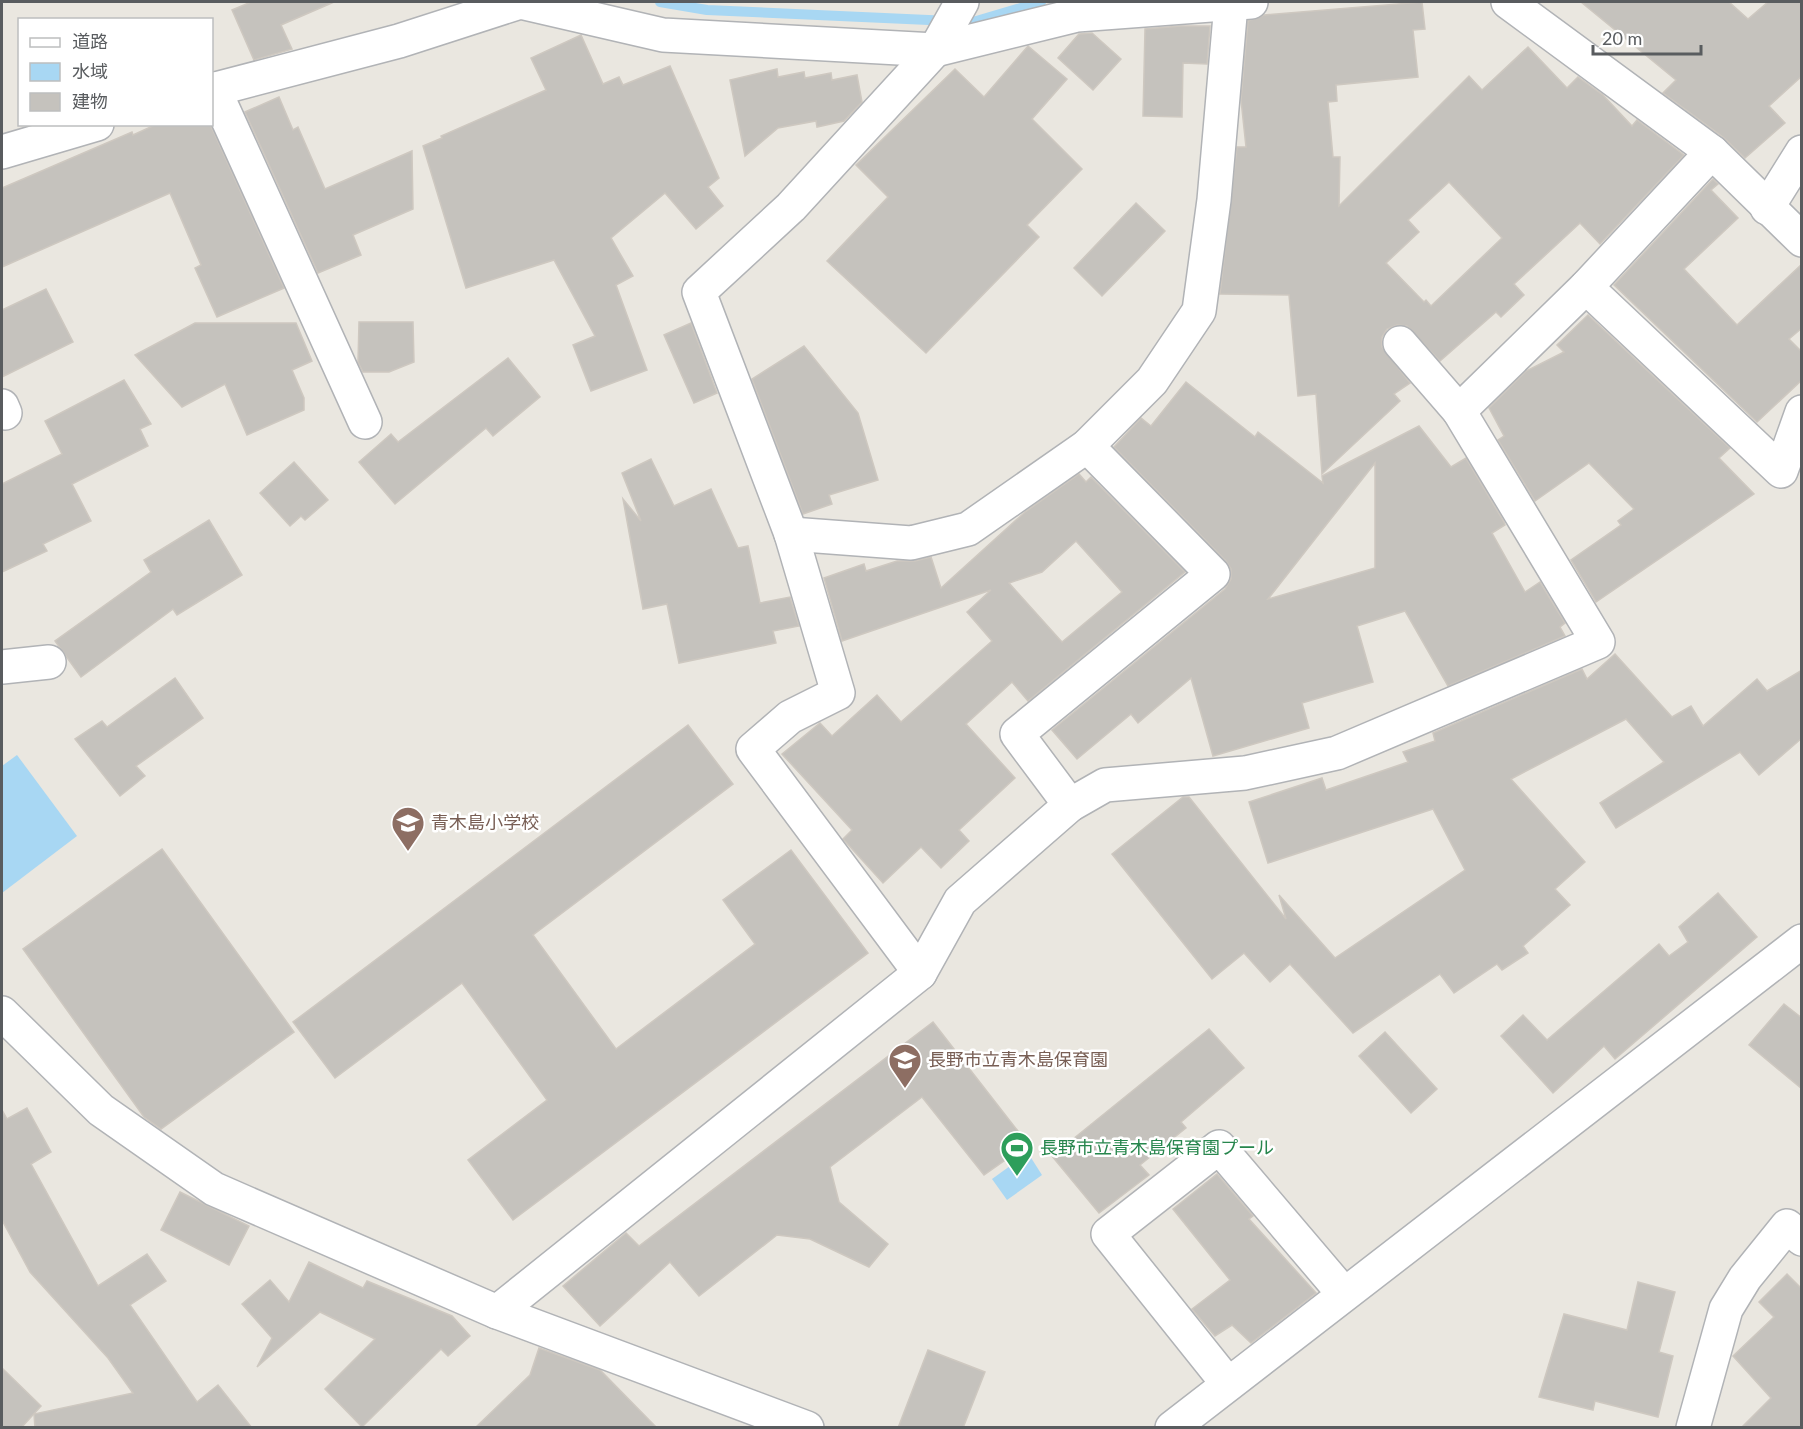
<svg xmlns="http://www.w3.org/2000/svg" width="1803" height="1429" font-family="Lato,'Noto Sans JP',sans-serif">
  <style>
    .water { fill: #a8d7f3 }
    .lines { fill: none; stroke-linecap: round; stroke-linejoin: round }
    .stream { stroke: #a8d7f3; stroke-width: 10 }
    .building { fill: #c5c2bd; stroke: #cec8c0; stroke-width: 1.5; fill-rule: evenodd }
    .minor-casing { stroke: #b1b3b6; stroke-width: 36 }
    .minor { stroke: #fff; stroke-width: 33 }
    .labels { text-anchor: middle; stroke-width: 5; stroke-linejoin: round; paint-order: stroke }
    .education-label { font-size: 18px; fill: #785e54; stroke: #fff; text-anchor: start }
    .leisure-label { font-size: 18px; fill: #27864d; stroke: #fff; text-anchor: start }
  </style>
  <rect width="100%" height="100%" fill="#eae7e0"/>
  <!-- water -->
  <g class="water">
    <polygon points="17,755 77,836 2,893 2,766"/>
    <polygon points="1028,1153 1042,1175 1007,1200 992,1179"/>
  </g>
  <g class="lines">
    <!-- stream -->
    <polyline class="stream" points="660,2 707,10 973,22 1041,2"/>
  </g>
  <!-- building -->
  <g class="building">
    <polygon points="251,2 334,2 281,25 292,49 254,60 232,10"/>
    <path d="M1422,2L1425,29L1413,30L1418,77L1336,85L1337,101L1328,102L1333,157H1340L1339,206L1469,76L1482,90L1528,47L1567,88L1578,77L1603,95L1632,126L1637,120L1684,155L1600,244L1580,223L1514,284L1524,295L1501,317L1496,312L1440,361L1407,326L1397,325L1387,329L1382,337V347L1410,383L1394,394L1400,401L1322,474L1316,394L1298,396L1289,295L1220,294L1237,147H1246L1241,100L1248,21L1264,15ZM1449,182L1502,238L1431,306L1426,300L1424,302L1386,263L1419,232L1408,220Z"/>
    <polygon points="1581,2 1729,2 1748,19 1768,2 1802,2 1802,76 1769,106 1785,123 1745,158 1723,137 1663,93 1676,80"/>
    <polygon points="1181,26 1210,26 1207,64 1183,63 1182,117 1143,116 1145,29"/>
    <polygon points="1092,33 1121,59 1093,90 1058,58 1079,34"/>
    <polygon points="581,35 603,84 619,77 623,85 670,66 719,178 708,187 723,206 696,229 665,193 611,238 633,276 616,285 647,370 591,391 573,345 595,336 554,260 466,288 423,146 442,138 441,136 546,90 531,58"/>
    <polygon points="1028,46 1067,79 1032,119 1082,169 1027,225 1039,237 926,353 827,261 888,197 856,165 955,69 984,97"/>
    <polygon points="777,69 778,77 804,72 805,78 831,73 832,80 857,75 862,102 844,121 817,127 816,121 778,128 745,156 730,80"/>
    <polygon points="279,97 293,130 298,127 325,189 412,151 413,209 353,235 361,255 318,273 245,112"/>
    <polygon points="157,124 210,124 284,288 217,317 195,268 201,265 170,193 2,267 2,188 132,132 133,135"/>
    <polygon points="1713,179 1718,184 1711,190 1738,218 1684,269 1737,325 1802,264 1802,328 1789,339 1802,352 1802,380 1757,422 1614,285"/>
    <polygon points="1136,203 1165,231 1102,296 1074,268"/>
    <polygon points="46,289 73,342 2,377 2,310"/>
    <polygon points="1588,315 1730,448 1719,458 1754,494 1596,602 1571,560 1621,525 1618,521 1634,509 1589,463 1535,501 1498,440 1504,436 1489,408 1526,371 1564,352 1557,345"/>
    <polygon points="359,322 413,322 414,362 389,372 363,372 358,362"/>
    <polygon points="195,323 296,323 312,361 292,370 304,398 304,410 247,435 225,384 182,407 135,355"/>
    <polygon points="691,323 717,393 694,403 664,335"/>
    <polygon points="804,346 858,413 878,480 829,495 832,504 803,514 752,379"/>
    <polygon points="508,358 540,397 493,436 486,428 395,504 359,462 391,434 398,442"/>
    <polygon points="124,380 151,424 140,429 148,446 72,484 91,521 43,544 47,551 2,572 2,484 62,454 45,421"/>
    <path d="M1186,382L1255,437L1258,432L1323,483L1322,476L1419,426L1451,467L1466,458L1504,522L1505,525L1492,533L1525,592L1540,582L1565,623L1560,627L1565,636L1448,686L1405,611L1357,626L1373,682L1302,703L1309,728L1213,756L1191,678L1138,723L1131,714L1077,759L1052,730L1225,589L1231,579V569L1226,561L1114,447L1141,418L1151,426ZM1375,463V568L1268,599L1326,525Z"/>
    <polygon points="651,459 674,506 711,489 738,548 748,546 760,603 790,597 799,626 773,631 776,643 679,663 667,604 643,609 623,499 641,521 622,473"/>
    <polygon points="294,462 328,500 305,520 301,516 290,526 260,493"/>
    <path d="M1079,474L1086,482L1091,477L1185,572L1028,701L1012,682L966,724L1015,778L959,830L969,841L941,868L921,847L883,883L843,839L852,830L782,754L820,723L832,736L877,695L901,722L992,641L967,612L991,590L842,641L824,578L864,564L866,571L897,561H915L931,557L941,588L1025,512ZM1076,541L1122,592L1062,642L1009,583L1042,572Z"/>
    <polygon points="209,520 242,575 177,615 173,609 81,677 55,641 151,572 144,560"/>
    <polygon points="1615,654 1672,717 1691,706 1703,726 1757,679 1767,691 1802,670 1802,738 1759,775 1740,752 1616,828 1600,803 1664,762 1626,719 1511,779 1585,862 1555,889 1570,905 1523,946 1528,953 1502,970 1497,964 1454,993 1440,974 1353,1033 1290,964 1270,982 1244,953 1212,979 1112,854 1183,797 1189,797 1286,919 1279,895 1335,958 1465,870 1433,809 1268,863 1249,802 1322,778 1326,790 1408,762 1403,752 1435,741 1433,733 1582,669 1587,679"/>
    <polygon points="175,678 203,718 136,766 145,776 120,796 75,739 102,721 107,727"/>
    <polygon points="688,725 733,784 533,935 616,1049 755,944 723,900 791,850 868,953 513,1220 468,1160 547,1100 462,983 335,1078 293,1022"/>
    <polygon points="162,849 294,1032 161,1129 144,1117 23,949"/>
    <polygon points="1718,893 1757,937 1615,1059 1604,1046 1553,1093 1501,1036 1523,1015 1547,1040 1659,944 1669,956 1688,942 1679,927"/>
    <polygon points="1784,1004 1802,1018 1802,1089 1749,1045"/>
    <polygon points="933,1022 1028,1144 984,1175 922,1097 830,1167 839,1202 888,1244 869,1267 810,1239 777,1235 699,1296 670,1262 600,1326 563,1286 626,1233 639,1246"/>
    <polygon points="1209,1029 1244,1068 1181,1122 1186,1128 1140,1165 1149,1175 1099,1213 1052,1156"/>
    <polygon points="1385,1032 1437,1089 1411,1113 1359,1056"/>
    <polygon points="27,1108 51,1152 31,1164 98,1286 147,1254 166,1281 130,1305 197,1402 218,1385 252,1428 35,1428 34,1414 133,1393 108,1358 30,1272 2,1220 2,1110 7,1119"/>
    <polygon points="1217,1174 1253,1216 1249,1219 1316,1293 1251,1343 1232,1325 1215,1336 1192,1309 1230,1280 1173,1209"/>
    <polygon points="180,1192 249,1226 229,1265 161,1230"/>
    <polygon points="309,1262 363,1288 367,1281 452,1316 470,1336 448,1356 441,1349 362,1427 325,1389 375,1339 320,1312 257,1367 272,1338 242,1304 270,1280 289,1302"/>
    <polygon points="1787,1274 1802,1289 1802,1428 1741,1428 1771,1398 1733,1356 1774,1317 1759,1302"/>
    <polygon points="1638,1282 1675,1292 1659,1352 1673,1356 1658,1417 1595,1401 1593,1410 1539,1397 1564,1314 1627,1330"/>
    <polygon points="539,1348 600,1370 657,1428 475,1428 530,1375"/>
    <polygon points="928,1350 985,1372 963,1428 898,1428"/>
    <polygon points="2,1368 41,1406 21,1428 2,1428"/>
  </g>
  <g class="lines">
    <defs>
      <g id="minor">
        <polyline points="1508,2 1712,152 1802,240"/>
        <polyline points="214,89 365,422"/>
        <polyline points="212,90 399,41 520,2 663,35 935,50 1077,15 1251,2"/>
        <polyline points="2,152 97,124"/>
        <polyline points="1767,208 1802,152"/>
        <polyline points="1586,287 1781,471 1802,412"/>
        <polyline points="1400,343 1459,411"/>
        <polyline points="2,406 5,413"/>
        <polyline points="791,534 911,543 968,529 1087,446 1152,381 1199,311 1214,200 1231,4"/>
        <polyline points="2,667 49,662"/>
        <polyline points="1070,805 1017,734 1213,574 1087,446"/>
        <polyline points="920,973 960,901 1070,805 1105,785 1245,773 1337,753 1598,642 1459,411 1586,287 1712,152"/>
        <polyline points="2,1013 101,1110 214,1189 497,1312 807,1428"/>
        <polyline points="497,1312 920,973 753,749 790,717 838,693 791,534 699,292 791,207 935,50 962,2"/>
        <polyline points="1228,1384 1108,1234 1219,1147 1344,1294"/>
        <polyline points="1172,1428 1802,941"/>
        <polyline points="1693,1428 1726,1309 1745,1278 1787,1226 1802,1239"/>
      </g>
    </defs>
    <!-- minor casing -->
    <use href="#minor" class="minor-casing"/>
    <!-- minor -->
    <use href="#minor" class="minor"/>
  </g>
  <!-- icons -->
  <defs>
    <symbol id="school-pin" viewBox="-11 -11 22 30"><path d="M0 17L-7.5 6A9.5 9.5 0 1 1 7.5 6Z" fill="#8d6e63" stroke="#fff"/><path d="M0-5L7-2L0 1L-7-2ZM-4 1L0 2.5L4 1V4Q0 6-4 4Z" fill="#fff"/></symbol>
    <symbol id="stadium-pin" viewBox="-11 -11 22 30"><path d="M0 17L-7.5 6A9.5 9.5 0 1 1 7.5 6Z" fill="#2e9e5b" stroke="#fff"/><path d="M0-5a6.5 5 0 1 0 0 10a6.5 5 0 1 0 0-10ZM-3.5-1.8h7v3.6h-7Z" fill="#fff"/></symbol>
  </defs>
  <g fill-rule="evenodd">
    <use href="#school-pin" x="389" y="804" width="38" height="52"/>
    <use href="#school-pin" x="886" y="1041" width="38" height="52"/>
    <use href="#stadium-pin" x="998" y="1129" width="38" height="52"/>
  </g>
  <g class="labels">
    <!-- education labels -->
    <g class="education-label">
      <text x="431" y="829">青木島小学校</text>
      <text x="928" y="1066">長野市立青木島保育園</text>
    </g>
    <!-- leisure labels -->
    <g class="leisure-label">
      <text x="1040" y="1154">長野市立青木島保育園プール</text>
    </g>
  </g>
  <!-- border -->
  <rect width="1803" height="1429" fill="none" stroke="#595c5f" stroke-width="6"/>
  <!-- legend -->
  <rect x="18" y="18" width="195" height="108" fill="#ffffff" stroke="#bdbebf" stroke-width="1.5"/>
  <rect x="30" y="38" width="30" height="9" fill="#ffffff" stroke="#bdbebf" stroke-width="1.5"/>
  <text x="72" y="48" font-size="18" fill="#595c5f">道路</text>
  <rect x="30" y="63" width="30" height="18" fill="#a8d7f3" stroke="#bdbebf" stroke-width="1.5"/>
  <text x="72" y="78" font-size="18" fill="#595c5f">水域</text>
  <rect x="30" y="93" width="30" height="18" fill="#c5c2bd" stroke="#bdbebf" stroke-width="1.5"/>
  <text x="72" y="108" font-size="18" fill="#595c5f">建物</text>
  <!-- scale -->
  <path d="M1593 45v9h108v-9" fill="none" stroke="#595c5f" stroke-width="3"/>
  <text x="1602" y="45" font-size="18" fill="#595c5f" stroke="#ffffff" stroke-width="4.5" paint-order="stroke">20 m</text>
</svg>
